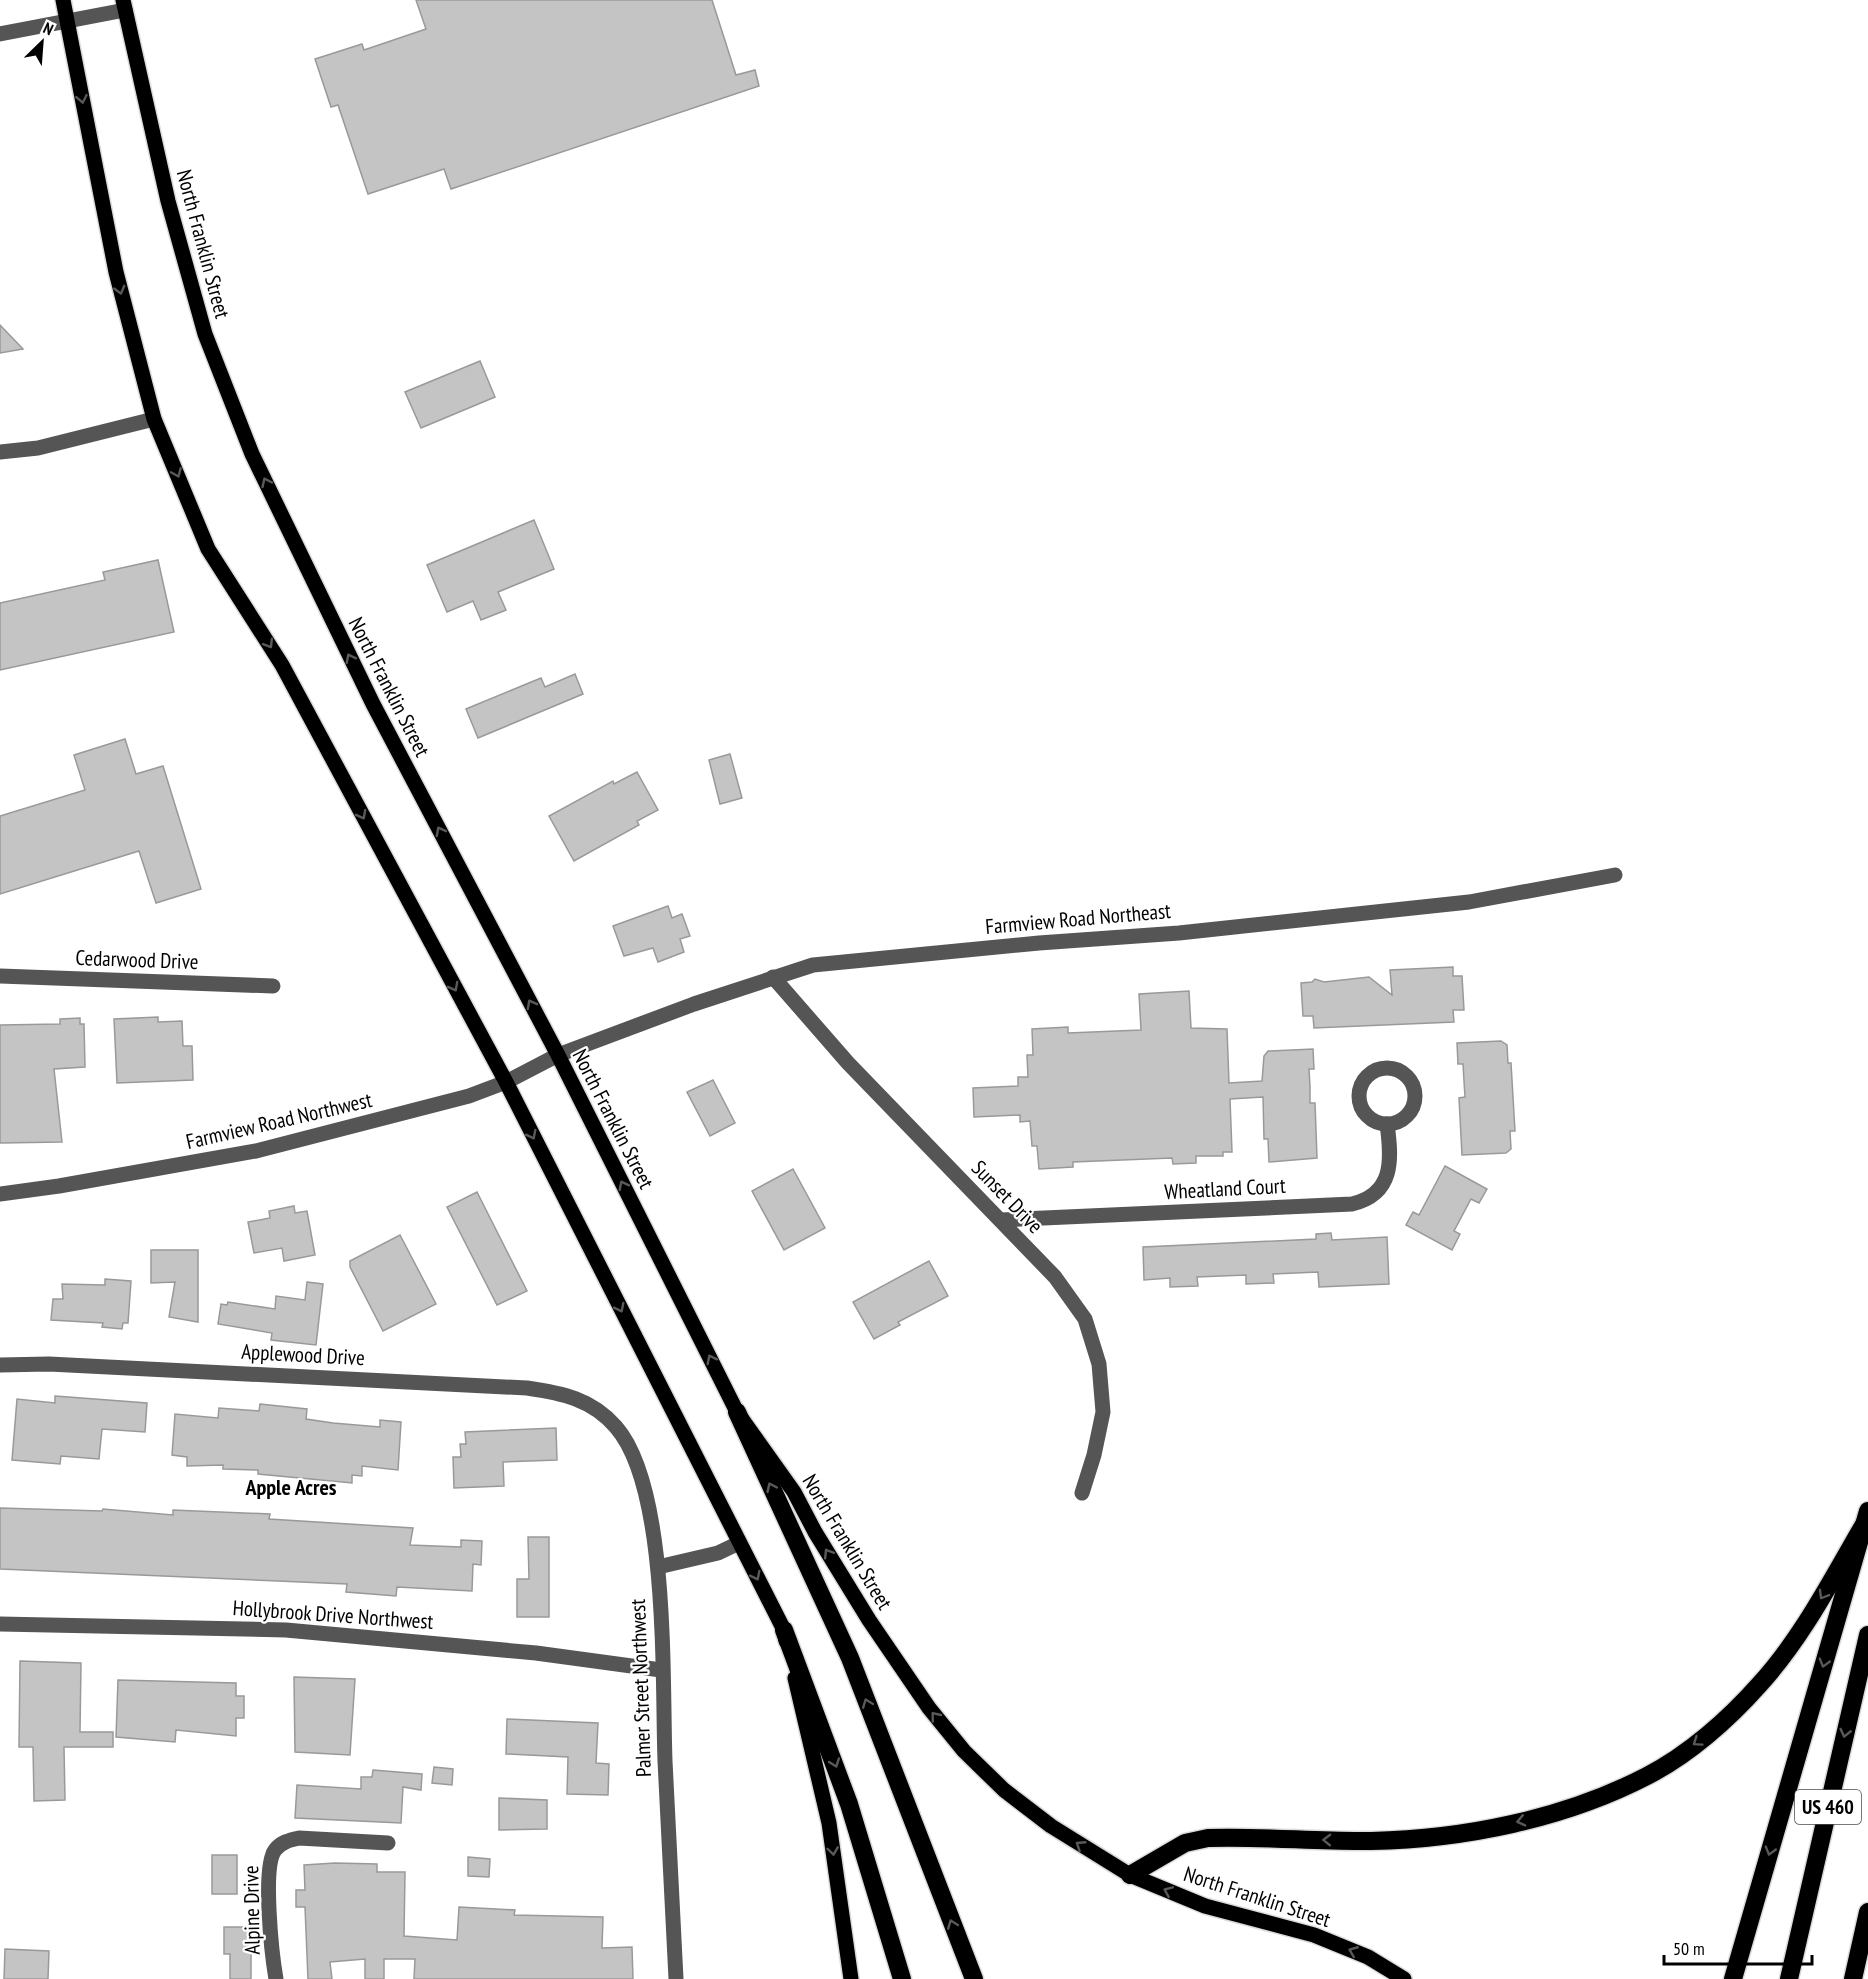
<svg xmlns="http://www.w3.org/2000/svg" width="1868" height="1979" font-family="'PT Sans Narrow',sans-serif">
  <style>
    .building { fill: #c4c4c4; stroke: #999; stroke-width: 1.5 }
    .lines { fill: none; stroke-linecap: round; stroke-linejoin: round }
    .major-casing { stroke: #dbdbdb; stroke-width: 18 }
    .highway-casing { stroke: #dbdbdb; stroke-width: 21 }
    .minor { stroke: #555; stroke-width: 15 }
    .major { stroke: #000; stroke-width: 15 }
    .highway { stroke: #000; stroke-width: 18 }
    .oneway { stroke: #595959 }
    .labels { text-anchor: middle; stroke-width: 4.5; stroke-linejoin: round; paint-order: stroke }
    .shield { fill: #fff; stroke: #4c4c4c; stroke-width: 1.5 }
    .shield-label { font-size: 20px; font-weight: bold; fill: #000 }
    .street-label { font-size: 21px; fill: #000; stroke: #fff }
    .neighbourhood-label { font-size: 22px; font-weight: bold; fill: #000; stroke: #fff }
  </style>
  <rect width="100%" height="100%" fill="#fff"/>
  <!-- building -->
  <g class="building">
    <polygon points="416,0 712,0 736,75 755,70 759,86 451,189 444,169 368,194 338,105 331,107 315,59 362,44 364,50 426,29"/>
    <polygon points="0,325 23,349 0,353"/>
    <polygon points="480,361 495,397 421,428 405,392"/>
    <polygon points="534,520 554,569 498,592 506,610 481,620 473,601 447,612 427,565"/>
    <polygon points="158,560 174,632 0,670 0,603 105,580 103,572"/>
    <polygon points="575,674 583,694 478,738 466,709 541,678 545,687"/>
    <polygon points="125,739 136,774 163,766 201,889 156,903 139,851 0,894 0,816 85,790 74,755"/>
    <polygon points="730,754 742,798 720,804 709,760"/>
    <polygon points="637,772 658,810 637,821 639,825 574,861 549,816 613,781 614,784"/>
    <polygon points="668,906 672,918 682,914 690,936 680,939 684,952 658,962 653,948 624,956 613,926"/>
    <polygon points="1453,967 1453,976 1462,976 1464,1010 1453,1010 1454,1022 1314,1028 1313,1016 1303,1016 1301,983 1312,982 1315,979 1324,982 1369,977 1392,995 1390,970"/>
    <polygon points="1189,991 1191,1028 1227,1029 1229,1083 1262,1081 1264,1056 1268,1051 1313,1049 1314,1069 1309,1069 1310,1086 1310,1103 1315,1103 1317,1158 1269,1162 1268,1139 1264,1139 1263,1097 1230,1099 1232,1152 1223,1152 1223,1156 1196,1156 1196,1163 1173,1164 1172,1158 1073,1162 1073,1167 1039,1169 1037,1146 1032,1146 1030,1121 1020,1122 1020,1115 974,1117 973,1088 1018,1086 1018,1077 1028,1077 1027,1055 1033,1055 1032,1029 1068,1027 1068,1033 1141,1030 1139,994"/>
    <polygon points="158,1017 158,1022 182,1021 183,1046 192,1046 193,1080 117,1083 114,1019"/>
    <polygon points="80,1018 80,1024 84,1024 85,1067 54,1069 62,1142 0,1143 0,1025 60,1024 60,1019"/>
    <polygon points="1501,1041 1507,1045 1508,1063 1511,1063 1515,1131 1510,1131 1511,1149 1506,1153 1462,1155 1459,1098 1465,1097 1464,1081 1463,1064 1458,1064 1457,1043"/>
    <polygon points="713,1080 735,1123 710,1136 687,1092"/>
    <polygon points="1445,1166 1487,1189 1479,1203 1471,1199 1454,1231 1460,1234 1452,1250 1406,1225 1413,1212 1419,1215"/>
    <polygon points="793,1169 825,1228 784,1250 752,1191"/>
    <polygon points="477,1192 527,1291 497,1305 447,1207"/>
    <polygon points="294,1206 295,1213 307,1211 315,1255 284,1261 282,1248 254,1253 248,1222 270,1218 269,1211"/>
    <polygon points="1331,1233 1332,1240 1387,1237 1389,1284 1319,1287 1318,1272 1273,1274 1274,1283 1246,1284 1246,1275 1197,1277 1198,1286 1170,1287 1170,1278 1144,1280 1143,1247 1316,1239 1316,1234"/>
    <polygon points="400,1235 436,1304 383,1331 350,1267 350,1261"/>
    <polygon points="151,1250 198,1250 198,1322 169,1317 175,1282 151,1283"/>
    <polygon points="929,1261 948,1296 898,1322 900,1325 874,1339 853,1302"/>
    <polygon points="105,1279 131,1281 128,1323 123,1323 122,1329 102,1327 103,1323 51,1320 53,1299 63,1299 62,1284 105,1285"/>
    <polygon points="307,1282 323,1284 316,1345 271,1340 272,1333 218,1324 221,1304 227,1305 228,1302 275,1309 276,1296 305,1300"/>
    <polygon points="55,1396 147,1403 145,1432 102,1429 99,1459 61,1456 60,1464 12,1460 17,1399 55,1403"/>
    <polygon points="260,1404 307,1409 306,1419 333,1423 380,1427 380,1420 401,1422 398,1470 362,1466 362,1476 352,1475 352,1483 258,1474 258,1470 223,1469 223,1465 187,1466 187,1457 172,1455 175,1414 218,1418 219,1408 259,1411"/>
    <polygon points="556,1428 557,1460 503,1462 504,1486 454,1488 453,1457 461,1457 460,1444 466,1444 465,1432"/>
    <polygon points="0,1508 102,1511 103,1509 173,1515 173,1510 270,1514 269,1519 413,1528 410,1545 461,1547 461,1540 482,1541 481,1565 473,1564 472,1591 397,1587 396,1596 346,1592 347,1584 0,1569"/>
    <polygon points="528,1537 549,1537 549,1617 517,1617 517,1579 529,1579"/>
    <polygon points="20,1661 81,1663 80,1732 113,1732 113,1747 64,1747 65,1800 34,1801 33,1747 19,1747"/>
    <polygon points="294,1677 355,1679 350,1755 295,1752"/>
    <polygon points="118,1680 236,1683 236,1696 244,1696 244,1718 236,1718 236,1736 176,1730 175,1742 116,1737"/>
    <polygon points="507,1719 598,1723 596,1763 609,1764 608,1795 567,1794 568,1757 506,1754"/>
    <polygon points="434,1767 453,1769 452,1785 432,1783"/>
    <polygon points="373,1770 422,1774 421,1790 403,1787 401,1823 295,1818 297,1785 361,1789 361,1777 372,1777"/>
    <polygon points="499,1798 547,1800 547,1829 499,1830"/>
    <rect x="212" y="1855" width="25" height="39"/>
    <polygon points="468,1857 490,1859 489,1877 468,1876"/>
    <polygon points="335,1863 377,1864 377,1872 405,1872 404,1936 457,1940 459,1907 515,1910 514,1915 603,1917 602,1948 632,1947 633,1979 414,1979 415,1959 384,1959 384,1979 365,1979 365,1959 330,1962 332,1979 308,1979 305,1907 296,1907 296,1890 305,1890 304,1865"/>
    <polygon points="224,1927 251,1927 251,1979 230,1979 230,1954 224,1954"/>
    <polygon points="5,1949 49,1951 48,1979 4,1979"/>
  </g>
  <g class="lines">
    <defs>
      <g id="major">
        <polyline points="63,0 116,272 154,419 208,549 282,665 506,1082 784,1630 786,1641"/>
        <polyline points="123,0 168,201 205,334 252,454 373,704 558,1055 737,1412 794,1492 815,1532 869,1620 929,1708 964,1751 1004,1790 1051,1826 1130,1875 1205,1906 1314,1935 1368,1957 1404,1979"/>
        <polyline points="795,1678 829,1823 851,1979"/>
      </g>
      <g id="highway">
        <polyline points="737,1412 850,1658 974,1979"/>
        <polyline points="784,1630 849,1804 902,1979"/>
        <path d="M1130,1875L1185,1843L1208,1838C1263,1836 1317,1842 1371,1841C1464,1839 1564,1819 1647,1776C1688,1755 1728,1720 1759,1685C1802,1638 1831,1581 1863,1526"/>
        <polyline points="1733,1979 1868,1511"/>
        <polyline points="1789,1979 1868,1635"/>
        <polyline points="1853,1979 1868,1912"/>
      </g>
    </defs>
    <!-- major casing -->
    <use href="#major" class="major-casing"/>
    <!-- highway casing -->
    <use href="#highway" class="highway-casing"/>
    <!-- minor -->
    <g class="minor">
      <polyline points="0,34 125,10"/>
      <polyline points="0,452 38,448 154,419"/>
      <polyline points="0,976 273,986"/>
      <polyline points="773,977 848,1063 1055,1277 1085,1319 1099,1364 1103,1412 1094,1455 1082,1493"/>
      <circle cx="1387" cy="1096" r="28"/>
      <polyline points="0,1194 59,1186 256,1151 469,1096 506,1082 558,1055 694,1004 813,965 1039,943 1179,933 1469,902 1615,875"/>
      <path d="M1001,1220L1352,1204C1394,1194 1392,1160 1387,1124"/>
      <path d="M0,1365L49,1364L527,1388C562,1393 592,1399 616,1427C669,1488 662,1679 665,1761C668,1833 672,1906 676,1979"/>
      <polyline points="658,1567 718,1553 739,1543"/>
      <polyline points="0,1624 286,1630 536,1653 661,1670"/>
      <path d="M276,1979C272,1956 262,1867 275,1850C281,1842 290,1840 299,1838L388,1843"/>
    </g>
    <!-- major -->
    <use href="#major" class="major"/>
    <!-- highway -->
    <use href="#highway" class="highway"/>
  </g>
  <!-- one-way arrows -->
  <defs><path id="oneway-chevron" d="M-2-3.5L2.5 0L-2 3.5" fill="none" stroke-width="1.6" stroke-linecap="round" stroke-linejoin="round" transform="scale(1.5)"/></defs>
  <g class="oneway">
    <use href="#oneway-chevron" transform="translate(82 99) rotate(79)"/>
    <use href="#oneway-chevron" transform="translate(120 290) rotate(75)"/>
    <use href="#oneway-chevron" transform="translate(177 473) rotate(67)"/>
    <use href="#oneway-chevron" transform="translate(266 482) rotate(-115)"/>
    <use href="#oneway-chevron" transform="translate(269 644) rotate(58)"/>
    <use href="#oneway-chevron" transform="translate(350 658) rotate(-117)"/>
    <use href="#oneway-chevron" transform="translate(362 815) rotate(62)"/>
    <use href="#oneway-chevron" transform="translate(440 831) rotate(-118)"/>
    <use href="#oneway-chevron" transform="translate(454 987) rotate(62)"/>
    <use href="#oneway-chevron" transform="translate(531 1004) rotate(-118)"/>
    <use href="#oneway-chevron" transform="translate(532 1135) rotate(63)"/>
    <use href="#oneway-chevron" transform="translate(623 1185) rotate(-117)"/>
    <use href="#oneway-chevron" transform="translate(620 1308) rotate(63)"/>
    <use href="#oneway-chevron" transform="translate(711 1359) rotate(-117)"/>
    <use href="#oneway-chevron" transform="translate(771 1487) rotate(-115)"/>
    <use href="#oneway-chevron" transform="translate(828 1553) rotate(-122)"/>
    <use href="#oneway-chevron" transform="translate(756 1576) rotate(63)"/>
    <use href="#oneway-chevron" transform="translate(1823 1595) rotate(120)"/>
    <use href="#oneway-chevron" transform="translate(1824 1663) rotate(106)"/>
    <use href="#oneway-chevron" transform="translate(867 1703) rotate(-111)"/>
    <use href="#oneway-chevron" transform="translate(935 1716) rotate(-129)"/>
    <use href="#oneway-chevron" transform="translate(1845 1733) rotate(103)"/>
    <use href="#oneway-chevron" transform="translate(1697 1742) rotate(145)"/>
    <use href="#oneway-chevron" transform="translate(835 1763) rotate(70)"/>
    <use href="#oneway-chevron" transform="translate(1521 1821) rotate(167)"/>
    <use href="#oneway-chevron" transform="translate(1327 1840) rotate(-179)"/>
    <use href="#oneway-chevron" transform="translate(1080 1845) rotate(-147)"/>
    <use href="#oneway-chevron" transform="translate(833 1851) rotate(82)"/>
    <use href="#oneway-chevron" transform="translate(1770 1851) rotate(106)"/>
    <use href="#oneway-chevron" transform="translate(1168 1891) rotate(-157)"/>
    <use href="#oneway-chevron" transform="translate(952 1924) rotate(-111)"/>
    <use href="#oneway-chevron" transform="translate(1353 1951) rotate(-158)"/>
  </g>
  <g class="labels">
    <!-- shield labels -->
    <rect class="shield" x="1795" y="1790" width="66" height="34" rx="4.5"/>
    <g class="shield-label">
      <text x="1828" y="1814">US 460</text>
    </g>
    <!-- street labels -->
    <g class="street-label">
      <text transform="translate(203 244) rotate(75)" y="7">North Franklin Street</text>
      <text transform="translate(389 687) rotate(63)" y="7">North Franklin Street</text>
      <text transform="translate(1078 919) rotate(-5)" y="7">Farmview Road Northeast</text>
      <text transform="translate(137 960) rotate(2)" y="7">Cedarwood Drive</text>
      <text transform="translate(613 1119) rotate(63)" y="7">North Franklin Street</text>
      <text transform="translate(279 1121) rotate(-13)" y="7">Farmview Road Northwest</text>
      <text transform="translate(1225 1189) rotate(-3)" y="7">Wheatland Court</text>
      <text transform="translate(1007 1197) rotate(46)" y="7">Sunset Drive</text>
      <text transform="translate(303 1355) rotate(3)" y="7">Applewood Drive</text>
      <text transform="translate(847 1542) rotate(59)" y="7">North Franklin Street</text>
      <text transform="translate(333 1615) rotate(4)" y="7">Hollybrook Drive Northwest</text>
      <text transform="translate(641 1688) rotate(-92)" y="7">Palmer Street Northwest</text>
      <text transform="translate(1257 1897) rotate(18)" y="7">North Franklin Street</text>
      <text transform="translate(252 1910) rotate(-91)" y="7">Alpine Drive</text>
    </g>
    <!-- neighbourhood labels -->
    <g class="neighbourhood-label">
      <text x="291" y="1495">Apple Acres</text>
    </g>
  </g>
  <!-- north arrow -->
  <g transform="translate(42 42) rotate(25)" stroke="#ffffff" stroke-width="4.5" paint-order="stroke">
  <path d="M0-4.5L10 22L0 15L-10 22Z" fill="#000000"/>
  <text y="-9" font-size="16" font-weight="bold" text-anchor="middle" fill="#000000">N</text>
  </g>
  <!-- scale -->
  <path d="M1664 1955v9h148v-9" fill="none" stroke="#000000" stroke-width="3"/>
  <text x="1673" y="1955" font-size="18" fill="#000000" stroke="#ffffff" stroke-width="4.5" paint-order="stroke">50 m</text>
</svg>
